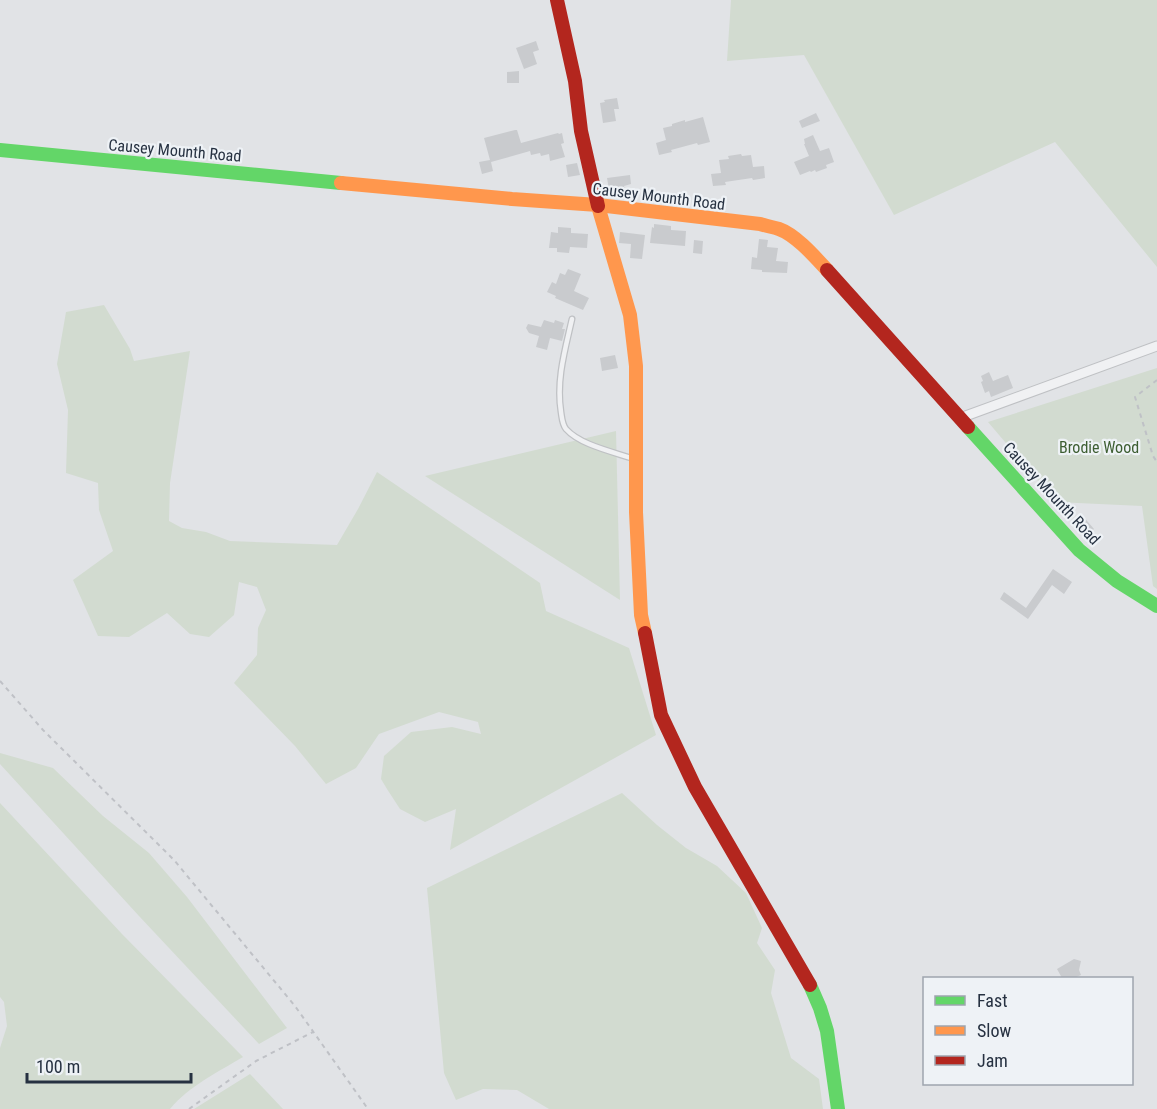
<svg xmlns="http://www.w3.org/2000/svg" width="1157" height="1109" font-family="'Roboto Condensed',sans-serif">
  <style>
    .green { fill: #d2dbd0 }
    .building { fill: #c9cbce }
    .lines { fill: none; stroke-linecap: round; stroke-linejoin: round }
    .lane-casing { stroke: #bfc1c4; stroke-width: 7 }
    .street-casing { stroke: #bfc1c4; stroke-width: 11 }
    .path { stroke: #bfc1c6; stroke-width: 2; stroke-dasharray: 4.5 4.5; stroke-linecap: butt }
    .lane { stroke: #f0f1f3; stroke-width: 4.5 }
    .street { stroke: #f0f1f3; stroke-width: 9 }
    .fast { stroke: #63d668; stroke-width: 14 }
    .slow { stroke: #ff974d; stroke-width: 14 }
    .jam { stroke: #b3261e; stroke-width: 14 }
    .labels { text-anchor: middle; stroke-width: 4.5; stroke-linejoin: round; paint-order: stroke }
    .street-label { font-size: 16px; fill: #263141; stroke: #eef2f6 }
    .park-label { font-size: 16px; fill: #3d5e32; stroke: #eef2f6 }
  </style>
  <rect width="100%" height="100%" fill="#e1e3e6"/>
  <!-- green -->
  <g class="green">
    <polygon points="731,0 1157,0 1157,267 1055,142 894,215 804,55 727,61"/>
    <polygon points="104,305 130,349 134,361 190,351 170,483 169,521 182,528 206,532 230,541 337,545 358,509 377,472 540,583 546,611 629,648 656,735 450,850 456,809 425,822 400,809 387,789 381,779 384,756 411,732 452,727 481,734 478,722 439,712 379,734 356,768 326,784 295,746 234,683 257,655 258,628 266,610 257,587 239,582 234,615 209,637 190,634 167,613 129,637 98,636 73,580 113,551 99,510 98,483 66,473 68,410 57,364 66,312"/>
    <polygon points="1157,368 1157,589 1153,586 1142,506 1056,502 988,422"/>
    <polygon points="616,431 620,600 425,476"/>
    <polygon points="0,753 53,768 103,816 149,853 187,897 287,1028 259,1044 139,916 0,764"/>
    <polygon points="622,793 657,825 686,848 717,866 746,893 762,928 757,943 775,970 771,993 791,1058 819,1079 823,1109 549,1109 517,1090 483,1089 456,1100 444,1073 427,888"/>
    <path d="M0,803L122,934L243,1057C218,1072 189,1086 170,1109H0V1048L7,1026L4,1002L0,997Z"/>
    <polygon points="250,1074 283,1109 194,1109"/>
  </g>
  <!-- building -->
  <g class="building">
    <polygon points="536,41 539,50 533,52 537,64 524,69 516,48"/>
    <polygon points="519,71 519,83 507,83 507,72"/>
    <polygon points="617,98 619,109 614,109 616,121 603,123 600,103 605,102 604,100"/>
    <polygon points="816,113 820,121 802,128 799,121"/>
    <polygon points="703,117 710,142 698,145 697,143 671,150 672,152 659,155 656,143 666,140 663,128 672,126 672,124 685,120 685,122"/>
    <polygon points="515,130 517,130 521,143 558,133 559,134 562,133 564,143 561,144 565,157 550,161 549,154 541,156 540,153 531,155 530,151 491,162 493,171 482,174 479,162 490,160 484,138"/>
    <polygon points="813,135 820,151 829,148 834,162 826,165 827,168 816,172 815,170 811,172 810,171 800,175 794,162 809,156 804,144 805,144 804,139"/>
    <polygon points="741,154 742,156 751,155 753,167 764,166 765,178 753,180 752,178 725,182 726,185 713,186 711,174 721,173 719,160 729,159 728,156"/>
    <polygon points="577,163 580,175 568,177 566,165"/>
    <polygon points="630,175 631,184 624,186 626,193 610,195 607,178"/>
    <polygon points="654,224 671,226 671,230 686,231 685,246 650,243 652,227 654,228"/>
    <polygon points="558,227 571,228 571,233 588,234 587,248 570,247 569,253 557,252 557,248 549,248 551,232 558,233"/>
    <polygon points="620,232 645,235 642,259 630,258 631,244 619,243"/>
    <polygon points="759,239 768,240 767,247 778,248 776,261 788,262 787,273 762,272 762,270 751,269 752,257 757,258"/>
    <polygon points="694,240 703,241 702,254 693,253"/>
    <polygon points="568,269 581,274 574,291 589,298 583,310 555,298 556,296 547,292 552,282 556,284 560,273 565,275"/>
    <polygon points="544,320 554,323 555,320 564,323 562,329 565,329 562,341 550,338 547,350 536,347 539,336 529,333 526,328 528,324 541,327"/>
    <polygon points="615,355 618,368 602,371 600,358"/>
    <polygon points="989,372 993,381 1008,375 1013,388 991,397 989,391 985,393 981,382 983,381 981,376"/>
    <polygon points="1082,515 1094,529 1087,535 1075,522"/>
    <polygon points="1053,569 1072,582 1064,594 1052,585 1028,619 1000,599 1004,592 1026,608"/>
    <polygon points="1074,959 1081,961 1079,970 1081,975 1074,978 1062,978 1057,969"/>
  </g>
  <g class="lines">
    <defs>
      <path id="lane" d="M572,319C565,350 556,380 561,412C562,418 562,424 566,429C580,445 614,452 634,459"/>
      <polyline id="street" points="960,418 1157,346"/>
    </defs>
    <!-- lane casing -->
    <use href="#lane" class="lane-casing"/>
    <!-- street casing -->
    <use href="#street" class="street-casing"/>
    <!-- path -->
    <g class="path">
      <polyline points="1157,380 1135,397 1153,456 1157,462"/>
      <polyline points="0,681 43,730 174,860 295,1006 368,1109"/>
      <polyline points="189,1109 256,1061 313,1032"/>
    </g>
    <!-- lane -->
    <use href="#lane" class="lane"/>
    <!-- street -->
    <use href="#street" class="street"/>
    <!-- fast -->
    <g class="fast">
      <polyline points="0,150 341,183"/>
      <polyline points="968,427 1079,550 1117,581 1157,606"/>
      <polyline points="810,985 820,1008 827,1031 838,1109"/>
    </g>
    <!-- slow -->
    <g class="slow">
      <path d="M341,183L512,199L598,205L760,224C766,226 773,227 779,229C796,235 815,257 827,270"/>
      <polyline points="598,206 630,315 636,366 636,512 641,615 645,633"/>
    </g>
    <!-- jam -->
    <g class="jam">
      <polyline points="557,0 575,81 581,131 598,206"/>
      <polyline points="827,270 968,427"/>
      <polyline points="645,633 661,715 695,787 810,985"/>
    </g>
  </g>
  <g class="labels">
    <!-- street labels -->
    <g class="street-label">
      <text transform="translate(175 150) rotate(5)" y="6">Causey Mounth Road</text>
      <text transform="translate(659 196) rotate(7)" y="6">Causey Mounth Road</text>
      <text transform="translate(1052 493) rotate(47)" y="6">Causey Mounth Road</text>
    </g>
    <!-- park labels -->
    <g class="park-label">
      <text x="1099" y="453">Brodie Wood</text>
    </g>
  </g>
  <!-- legend -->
  <rect x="923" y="977" width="210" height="108" fill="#eef2f6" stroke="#9ea5ae" stroke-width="1.5"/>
  <rect x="935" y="996" width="30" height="9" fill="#63d668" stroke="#9ea5ae" stroke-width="1.5"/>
  <text x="977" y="1007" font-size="18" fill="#263141">Fast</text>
  <rect x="935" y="1026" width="30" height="9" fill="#ff974d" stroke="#9ea5ae" stroke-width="1.5"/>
  <text x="977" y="1037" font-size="18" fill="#263141">Slow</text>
  <rect x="935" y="1056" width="30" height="9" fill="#b3261e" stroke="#9ea5ae" stroke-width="1.5"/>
  <text x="977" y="1067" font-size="18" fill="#263141">Jam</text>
  <!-- scale -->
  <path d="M27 1073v9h164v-9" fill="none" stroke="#263141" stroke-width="3"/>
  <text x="36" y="1073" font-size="18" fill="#263141" stroke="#eef2f6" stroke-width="4.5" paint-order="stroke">100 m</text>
</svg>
